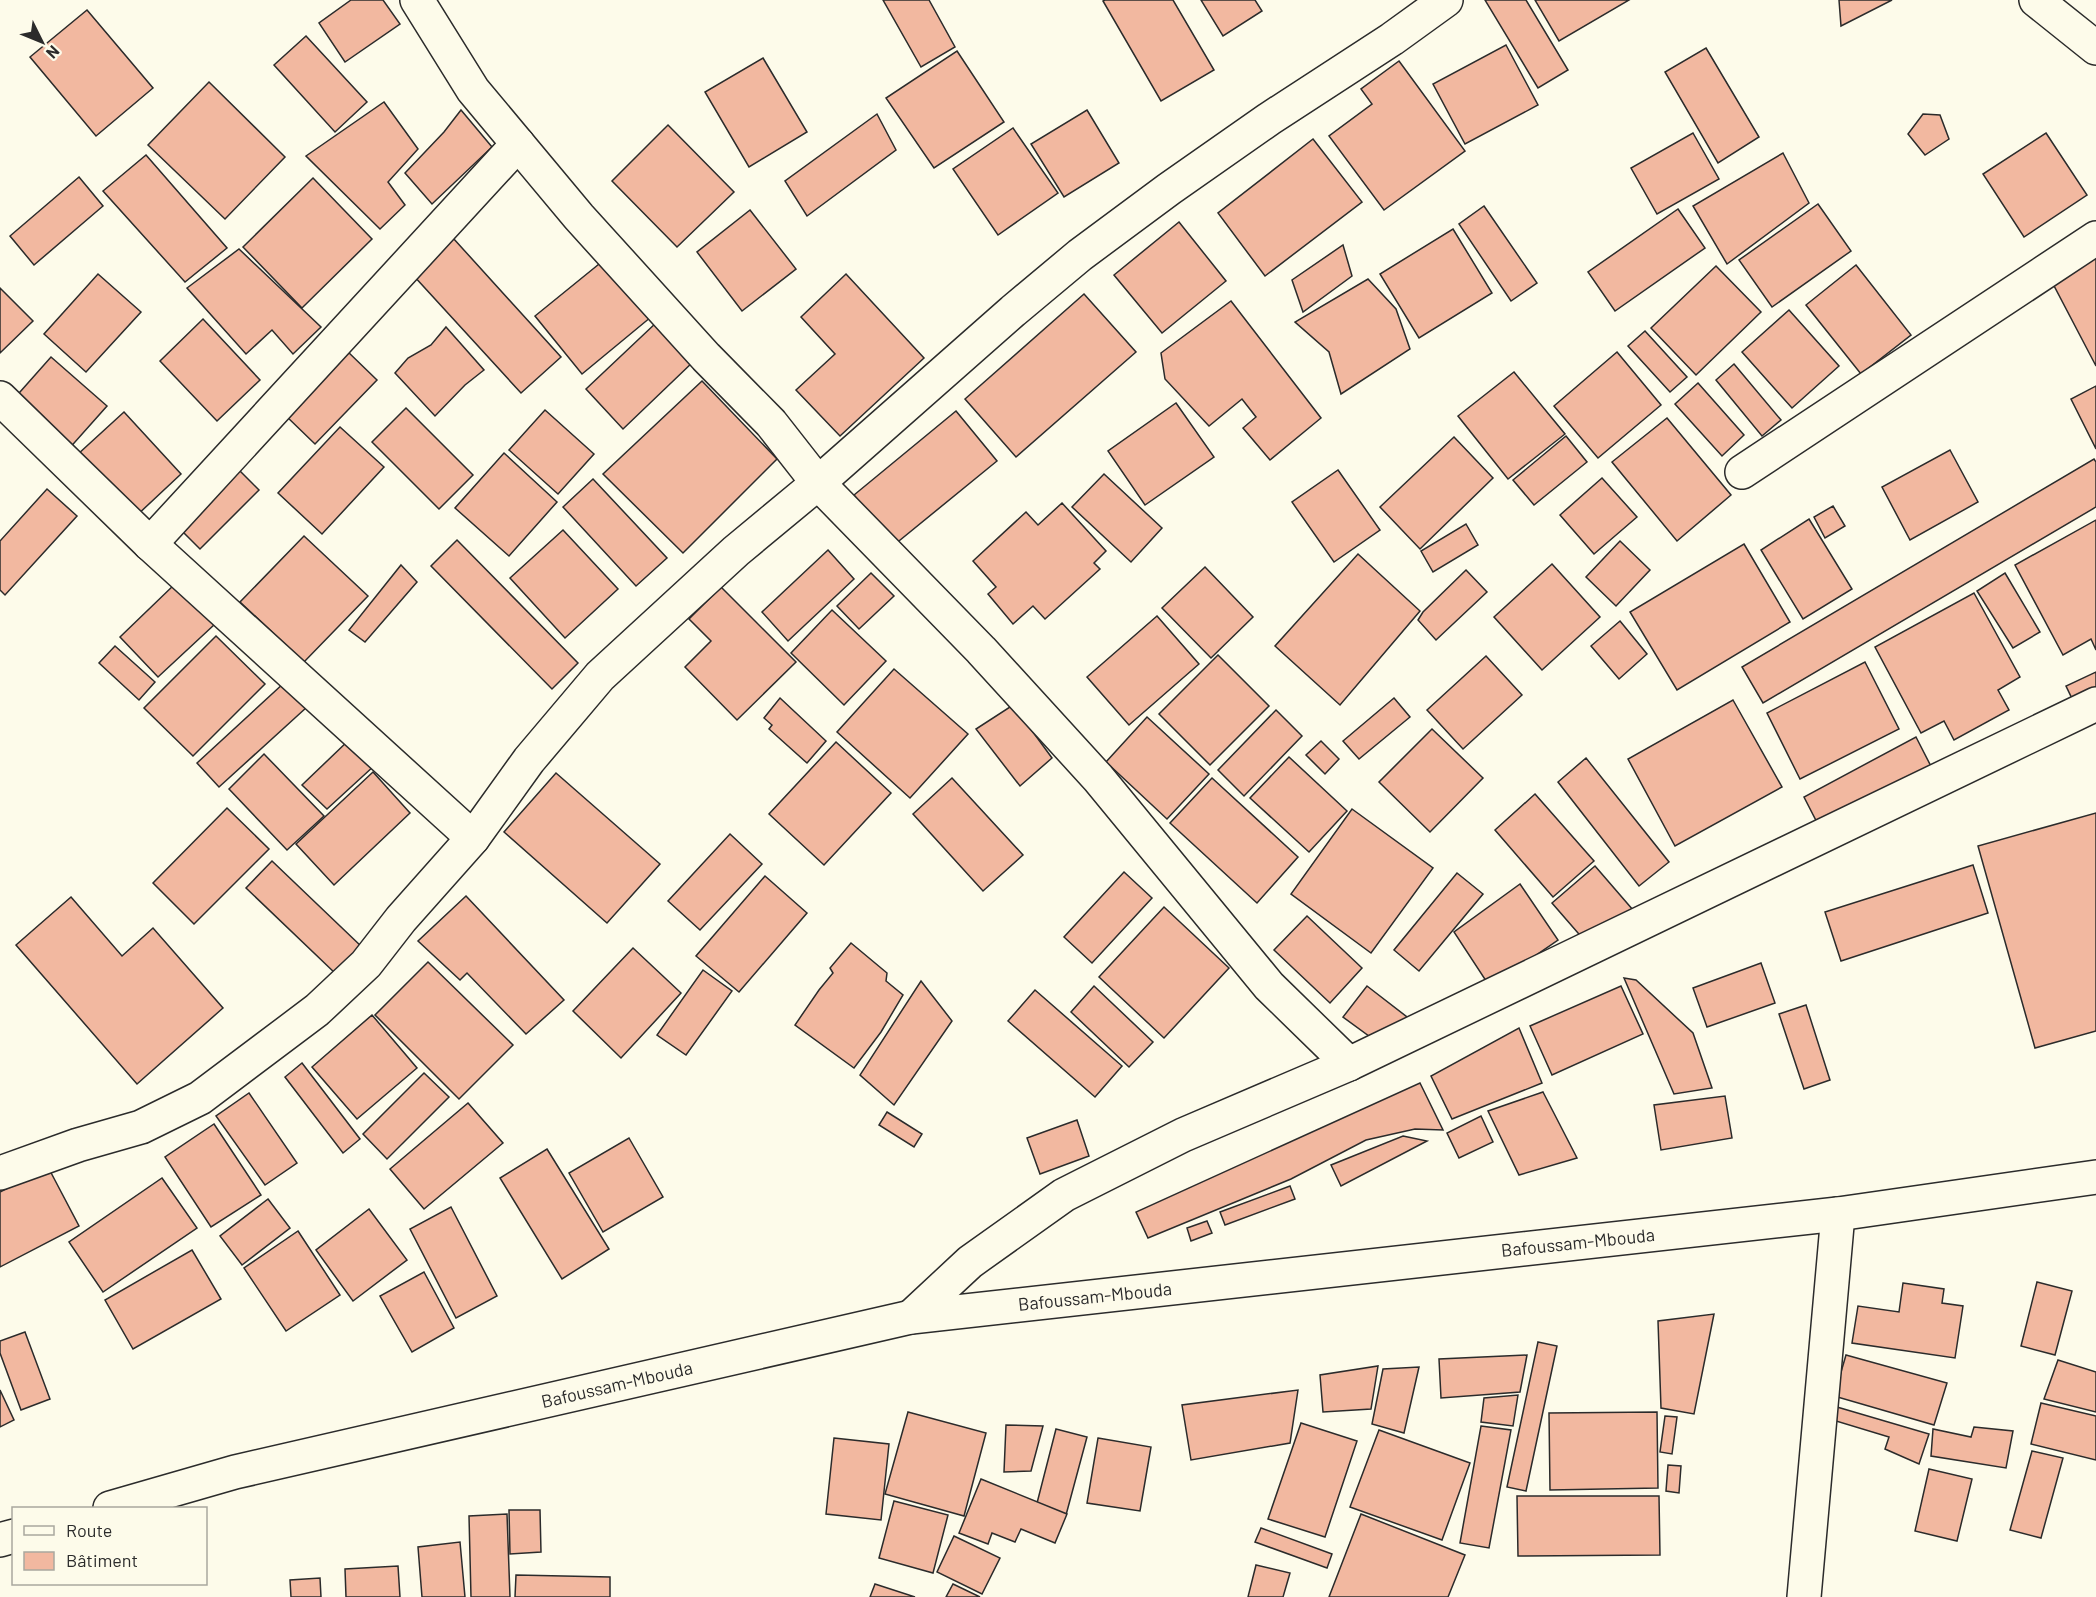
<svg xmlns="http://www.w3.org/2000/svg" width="2096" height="1597" font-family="Barlow,sans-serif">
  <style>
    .building { fill: #f2b8a0; stroke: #2b2b2b; stroke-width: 1.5 }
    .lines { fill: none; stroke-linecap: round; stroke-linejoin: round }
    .street-casing { stroke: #2b2b2b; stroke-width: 36 }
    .secondary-casing { stroke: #2b2b2b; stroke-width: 36 }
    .highway-casing { stroke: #2b2b2b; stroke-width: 36 }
    .street { stroke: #fdfbea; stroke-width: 33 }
    .secondary { stroke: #fdfbea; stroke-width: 33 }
    .highway { stroke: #fdfbea; stroke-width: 33 }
    .labels { text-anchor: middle; stroke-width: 4.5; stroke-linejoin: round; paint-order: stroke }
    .street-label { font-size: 18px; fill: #2b2b2b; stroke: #fdfbea }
  </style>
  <rect width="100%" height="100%" fill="#fdfbea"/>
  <!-- building -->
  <g class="building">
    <polygon points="351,0 383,0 400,24 345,62 319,23"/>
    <polygon points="883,0 929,0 955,47 921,67"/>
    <polygon points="1105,0 1173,0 1214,70 1161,101 1103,1"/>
    <polygon points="1201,0 1255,0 1262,11 1223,36"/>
    <polygon points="1485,0 1526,0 1568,70 1538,88"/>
    <polygon points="1535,0 1629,0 1559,41"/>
    <polygon points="1839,0 1892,0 1841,26"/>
    <polygon points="87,10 153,88 96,136 30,57"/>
    <polygon points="306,36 367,102 335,132 274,65"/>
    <polygon points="1506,45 1538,105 1465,144 1433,84"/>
    <polygon points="1706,48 1759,137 1718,163 1665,72"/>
    <polygon points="957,51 1004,122 934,168 886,98"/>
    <polygon points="763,58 807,132 749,167 705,92"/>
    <polygon points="1399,61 1465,151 1384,210 1329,136 1372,104 1361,89"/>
    <polygon points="209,82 285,157 225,219 148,145"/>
    <polygon points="384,102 418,149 388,182 405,205 380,229 306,156"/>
    <polygon points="461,110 492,147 432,204 405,173 444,132"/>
    <polygon points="1087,110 1119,163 1064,197 1031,144"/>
    <polygon points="877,114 896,150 807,216 785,181"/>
    <polygon points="1923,114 1940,115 1949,139 1925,155 1908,134"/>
    <polygon points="668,125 734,192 677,247 612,181"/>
    <polygon points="1013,128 1058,193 998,235 953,169"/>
    <polygon points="1693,133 1719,179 1657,214 1631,168"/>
    <polygon points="2046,133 2087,195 2024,237 1983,174"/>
    <polygon points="1313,139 1362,202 1265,276 1218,213"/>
    <polygon points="1783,153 1809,203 1727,264 1693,206"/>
    <polygon points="146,155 227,248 185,282 103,191"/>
    <polygon points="79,177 103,206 34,265 10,236"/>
    <polygon points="313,178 372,239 302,308 243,247"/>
    <polygon points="1818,204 1851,251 1772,307 1739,260"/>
    <polygon points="1484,206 1537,283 1511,301 1459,224"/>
    <polygon points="1678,209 1705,248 1615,311 1588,272"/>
    <polygon points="750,210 796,269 742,311 697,252"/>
    <polygon points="1179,222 1226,281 1162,333 1114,275"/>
    <polygon points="1453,229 1492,293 1419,338 1380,274"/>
    <polygon points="453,238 561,357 521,393 413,275"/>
    <polygon points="1343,245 1352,276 1303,312 1292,280"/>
    <polygon points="239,249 321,327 293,354 272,330 246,354 187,288"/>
    <polygon points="2096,256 2096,366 2051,280"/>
    <polygon points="604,260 651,317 582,374 535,316"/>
    <polygon points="1856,265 1911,335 1861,374 1806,305"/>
    <polygon points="1716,266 1761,312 1696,375 1651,328"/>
    <polygon points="98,274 141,312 86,372 44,334"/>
    <polygon points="846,274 924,358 840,436 796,390 835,354 801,317"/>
    <polygon points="1368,279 1396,309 1410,349 1341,394 1329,352 1295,322"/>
    <polygon points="0,288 33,321 0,353"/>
    <polygon points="1084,294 1136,352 1016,457 965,399"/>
    <polygon points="1231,301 1321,418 1270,460 1243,428 1256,417 1242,399 1209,426 1165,379 1161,353"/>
    <polygon points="1789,310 1839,366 1792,408 1742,352"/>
    <polygon points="203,319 260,380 217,421 160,361"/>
    <polygon points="658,321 695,360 623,429 586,389"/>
    <polygon points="446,327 484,370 465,385 435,416 395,373 408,358 431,345"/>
    <polygon points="1645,331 1687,377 1670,392 1628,346"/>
    <polygon points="346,350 377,380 315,444 284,414"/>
    <polygon points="1617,352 1661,405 1598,458 1554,406"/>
    <polygon points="51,357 107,406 67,451 12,401"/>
    <polygon points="1734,364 1781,420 1762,436 1716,380"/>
    <polygon points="1514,372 1565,434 1508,479 1458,416"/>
    <polygon points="702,381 777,459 683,553 603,474"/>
    <polygon points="1698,383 1744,435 1722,456 1675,404"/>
    <polygon points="2096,386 2096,449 2071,399"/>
    <polygon points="1176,403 1214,457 1145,505 1108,451"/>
    <polygon points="406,408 473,475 439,509 372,442"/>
    <polygon points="545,410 594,454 558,494 509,450"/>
    <polygon points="956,411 997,461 894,545 854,495"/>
    <polygon points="124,412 181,474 134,518 77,455"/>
    <polygon points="1667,418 1731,495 1677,541 1612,462"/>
    <polygon points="340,427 384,467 322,534 278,493"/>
    <polygon points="1566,436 1587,462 1534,505 1513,480"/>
    <polygon points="1454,437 1493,478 1420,549 1380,507"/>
    <polygon points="1950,450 1978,502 1910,540 1882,487"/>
    <polygon points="504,453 557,502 509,556 455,508"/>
    <polygon points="2094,459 2096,462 2096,507 1763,703 1742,667"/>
    <polygon points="235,466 259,490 200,549 176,525"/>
    <polygon points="1338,470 1380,530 1334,562 1292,502"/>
    <polygon points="1104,474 1162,528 1131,562 1072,507"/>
    <polygon points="1602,478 1637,517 1594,554 1560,515"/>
    <polygon points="593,479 667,558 636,586 563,507"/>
    <polygon points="47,489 77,516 5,595 0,590 0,541"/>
    <polygon points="1062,503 1106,551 1094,563 1100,569 1045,619 1033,606 1013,624 988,594 996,587 973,561 1026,512 1038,525"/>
    <polygon points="1833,506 1845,526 1825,538 1814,517"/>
    <polygon points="1809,519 1852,589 1803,619 1761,550"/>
    <polygon points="2096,520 2096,650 2091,639 2063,655 2015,565"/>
    <polygon points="1466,524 1478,545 1433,572 1421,551"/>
    <polygon points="563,530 618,589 565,638 510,578"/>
    <polygon points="304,536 368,596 304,662 240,602"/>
    <polygon points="457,540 578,663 552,689 431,566"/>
    <polygon points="1620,541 1650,570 1616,606 1586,577"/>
    <polygon points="1744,544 1790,622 1677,690 1630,612"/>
    <polygon points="828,550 854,579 788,641 762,612"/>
    <polygon points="1358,554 1420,611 1340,705 1275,646"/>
    <polygon points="1552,564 1600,617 1542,670 1494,617"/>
    <polygon points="401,565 417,582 365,642 349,630"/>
    <polygon points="1205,567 1253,617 1211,658 1162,608"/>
    <polygon points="1466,570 1487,592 1436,640 1418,620 1423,612"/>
    <polygon points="871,573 894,596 859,629 837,606"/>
    <polygon points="2005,573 2040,632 2013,648 1977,591"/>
    <polygon points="176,583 215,624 158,677 120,637"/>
    <polygon points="721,587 796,662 737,720 685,667 711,641 689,619"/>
    <polygon points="1974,593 2020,677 1998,690 2009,710 1954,740 1944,721 1921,733 1875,647"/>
    <polygon points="832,610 886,661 844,705 791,653"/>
    <polygon points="1157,616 1199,664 1129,725 1087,677"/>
    <polygon points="1620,621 1647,654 1619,679 1591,646"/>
    <polygon points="216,636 265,684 193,756 144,708"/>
    <polygon points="115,646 155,682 139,700 99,663"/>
    <polygon points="1218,655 1269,706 1210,765 1159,714"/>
    <polygon points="1486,656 1522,695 1463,749 1427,710"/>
    <polygon points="1865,662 1899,729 1800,779 1767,713"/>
    <polygon points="894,669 968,734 910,798 837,732"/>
    <polygon points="2096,672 2096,705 2079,713 2066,686"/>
    <polygon points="285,682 307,707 219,787 197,763"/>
    <polygon points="780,698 826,741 807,763 769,729 772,725 764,718"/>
    <polygon points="1394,698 1410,717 1359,759 1343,741"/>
    <polygon points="1733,700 1782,787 1675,846 1628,759"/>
    <polygon points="1013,705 1052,758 1020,786 976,729"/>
    <polygon points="1276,710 1302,736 1244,796 1218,770"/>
    <polygon points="1147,717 1209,774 1167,819 1106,762"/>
    <polygon points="1432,729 1483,778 1430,832 1379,782"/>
    <polygon points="1916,737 1937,778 1825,838 1804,797"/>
    <polygon points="350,739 375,765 327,809 302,785"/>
    <polygon points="1321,741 1339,759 1325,774 1306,755"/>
    <polygon points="836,742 891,793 824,865 769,814"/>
    <polygon points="264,754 324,816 287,850 229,789"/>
    <polygon points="1289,757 1347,811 1309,852 1250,798"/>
    <polygon points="1586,758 1669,862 1639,886 1558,782"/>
    <polygon points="373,772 410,813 334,885 296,844"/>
    <polygon points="556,773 660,864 607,923 504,832"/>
    <polygon points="952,778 1023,855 983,891 913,814"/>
    <polygon points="1212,778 1298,857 1257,903 1170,823"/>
    <polygon points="1535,794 1594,861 1553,897 1495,830"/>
    <polygon points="227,808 269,849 194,924 153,883"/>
    <polygon points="1352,809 1433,868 1371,953 1291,894"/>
    <polygon points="2096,813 2096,1031 2035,1048 1978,846"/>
    <polygon points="730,834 762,864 700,930 668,901"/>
    <polygon points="272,861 363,948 337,975 246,888"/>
    <polygon points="1973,865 1988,913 1841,961 1825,912"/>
    <polygon points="1595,866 1633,910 1591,948 1552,903"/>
    <polygon points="1124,872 1152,898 1092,963 1064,937"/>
    <polygon points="1457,873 1483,894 1419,971 1394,950"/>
    <polygon points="765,876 807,913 739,992 696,956"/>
    <polygon points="1520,884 1558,940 1490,987 1454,932"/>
    <polygon points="466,896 564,1000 526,1034 467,973 460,980 418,941"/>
    <polygon points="71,897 122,956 153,928 223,1008 137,1084 16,945"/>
    <polygon points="1164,907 1229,968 1164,1038 1099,977"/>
    <polygon points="1307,916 1362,968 1330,1003 1274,950"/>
    <polygon points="851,943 887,973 886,981 903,995 881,1032 854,1068 795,1025 819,990 833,973 830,968"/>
    <polygon points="633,948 681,993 621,1058 573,1011"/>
    <polygon points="428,962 513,1045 459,1099 375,1015"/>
    <polygon points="1761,963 1775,1003 1707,1027 1693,988"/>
    <polygon points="703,970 732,991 686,1055 657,1035"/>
    <polygon points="1624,978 1636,980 1693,1033 1712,1088 1674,1094"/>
    <polygon points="921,981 952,1021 894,1105 860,1075"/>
    <polygon points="1094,986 1153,1042 1129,1067 1071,1012"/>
    <polygon points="1367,986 1407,1017 1384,1047 1343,1017"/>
    <polygon points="1621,986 1643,1034 1552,1075 1530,1026"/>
    <polygon points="1035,990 1122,1066 1095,1097 1008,1021"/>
    <polygon points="1806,1005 1830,1080 1804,1089 1779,1014"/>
    <polygon points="372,1015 417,1068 357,1119 312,1067"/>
    <polygon points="1519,1028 1542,1083 1452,1119 1431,1076"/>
    <polygon points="302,1063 360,1139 343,1153 285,1077"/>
    <polygon points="424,1073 449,1097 387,1159 363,1134"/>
    <polygon points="1420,1083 1443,1130 1415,1129 1366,1140 1291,1179 1148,1238 1136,1212"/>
    <polygon points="1543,1092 1577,1158 1519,1175 1488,1111"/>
    <polygon points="249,1093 297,1163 265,1185 216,1116"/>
    <polygon points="1725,1096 1732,1138 1661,1150 1654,1105"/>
    <polygon points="468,1103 503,1143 424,1209 390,1169"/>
    <polygon points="887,1112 922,1134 914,1147 879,1125"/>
    <polygon points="1481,1116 1493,1142 1459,1158 1447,1133"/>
    <polygon points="1077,1120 1089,1156 1040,1174 1027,1138"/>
    <polygon points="214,1124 261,1195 211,1227 165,1157"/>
    <polygon points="1403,1136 1427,1141 1341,1186 1331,1165"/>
    <polygon points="629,1138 663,1197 603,1232 569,1173"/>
    <polygon points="547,1149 609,1249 562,1279 500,1178"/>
    <polygon points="48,1167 79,1226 0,1267 0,1192"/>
    <polygon points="162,1178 197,1228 103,1292 69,1242"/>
    <polygon points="1290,1186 1295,1199 1225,1225 1220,1212"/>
    <polygon points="268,1199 290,1228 242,1265 220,1236"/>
    <polygon points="451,1207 497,1296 456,1318 410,1229"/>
    <polygon points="369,1209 407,1260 353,1301 316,1250"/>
    <polygon points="1207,1221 1212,1233 1191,1241 1187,1228"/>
    <polygon points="298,1231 340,1295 286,1331 244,1268"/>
    <polygon points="192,1250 221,1299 133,1349 105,1300"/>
    <polygon points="424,1272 454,1328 412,1352 380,1296"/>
    <polygon points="2037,1282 2072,1291 2055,1355 2021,1346"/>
    <polygon points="1903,1283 1944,1289 1942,1303 1963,1306 1955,1358 1852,1343 1858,1306 1899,1312"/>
    <polygon points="1714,1314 1694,1414 1661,1408 1658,1321"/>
    <polygon points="25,1332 50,1399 21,1410 0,1353 0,1341"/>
    <polygon points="1538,1342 1557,1346 1526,1491 1507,1487"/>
    <polygon points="1527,1355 1520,1392 1441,1398 1439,1359"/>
    <polygon points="1846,1355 1947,1383 1934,1425 1834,1396"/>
    <polygon points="2058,1360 2096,1372 2096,1412 2044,1399"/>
    <polygon points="1378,1366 1371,1409 1323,1412 1320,1375"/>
    <polygon points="1419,1367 1404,1433 1372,1424 1383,1369"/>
    <polygon points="0,1390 14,1420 0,1427"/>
    <polygon points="1298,1390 1290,1443 1191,1460 1182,1405"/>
    <polygon points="1518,1395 1513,1426 1481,1422 1484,1398"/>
    <polygon points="2041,1403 2096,1416 2096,1460 2031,1444"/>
    <polygon points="1837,1407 1929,1434 1919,1464 1885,1449 1889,1437 1836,1421"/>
    <polygon points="908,1412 986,1433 964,1516 885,1494"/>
    <polygon points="1657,1412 1658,1488 1550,1490 1549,1413"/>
    <polygon points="1665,1416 1677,1417 1672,1454 1660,1452"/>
    <polygon points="1301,1423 1357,1441 1325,1537 1268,1519"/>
    <polygon points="1006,1425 1043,1426 1031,1471 1004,1472"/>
    <polygon points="1481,1426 1511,1430 1489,1548 1460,1543"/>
    <polygon points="1974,1427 2013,1431 2006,1468 1931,1456 1933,1429 1971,1437"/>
    <polygon points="1056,1429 1087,1437 1066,1515 1036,1507"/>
    <polygon points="1379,1430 1470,1463 1442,1540 1350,1507"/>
    <polygon points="834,1438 889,1444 881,1520 826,1514"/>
    <polygon points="1098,1438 1151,1447 1140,1511 1087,1503"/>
    <polygon points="2032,1451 2063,1458 2041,1538 2010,1530"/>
    <polygon points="1668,1465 1681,1466 1679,1493 1666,1491"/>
    <polygon points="1929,1469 1972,1479 1957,1541 1915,1531"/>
    <polygon points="981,1479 1067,1514 1055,1543 1021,1529 1015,1542 992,1533 988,1544 959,1533"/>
    <polygon points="1517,1496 1659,1496 1660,1555 1518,1556"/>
    <polygon points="894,1501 948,1515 933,1573 879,1558"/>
    <polygon points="509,1510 540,1510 541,1552 510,1554"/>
    <polygon points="507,1514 510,1597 471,1597 469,1516"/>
    <polygon points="1361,1514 1465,1555 1448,1597 1329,1597"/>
    <polygon points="1261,1528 1332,1554 1327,1568 1255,1542"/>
    <polygon points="954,1536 1000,1558 982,1594 937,1572"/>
    <polygon points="460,1542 465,1597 422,1597 418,1547"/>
    <polygon points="1256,1565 1290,1573 1283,1597 1248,1597"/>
    <polygon points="398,1566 400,1597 346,1597 345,1569"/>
    <polygon points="516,1575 610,1577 610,1597 515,1597"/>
    <polygon points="320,1578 321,1597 291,1597 290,1580"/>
    <polygon points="875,1584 915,1597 870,1597"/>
    <polygon points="953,1584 980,1597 946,1597"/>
  </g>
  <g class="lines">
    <defs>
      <g id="street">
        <polyline points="417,0 473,90 579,217 706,357 771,423 818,483 981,650 1098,778 1269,986 1349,1064"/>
        <polyline points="2036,0 2096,48"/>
        <polyline points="0,398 150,544 473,838"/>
        <polyline points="1742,472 2096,238"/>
        <polyline points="150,544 518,144"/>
        <polyline points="0,1173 78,1145 141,1127 200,1098 317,1010 366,964 401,919 473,838 529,760 600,676 736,551 818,483 1013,311 1080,255 1169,189 1269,119 1392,39 1446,0"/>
        <polyline points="1804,1597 1838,1214"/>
      </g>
      <polyline id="secondary" points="911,1317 970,1262 1064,1195 1183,1135 1349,1064 2096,704"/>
      <g id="highway">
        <polyline points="110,1508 235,1472 911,1317 1838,1214 2096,1177"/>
        <polyline points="0,1540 14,1536"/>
      </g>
    </defs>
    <!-- street casing -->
    <use href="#street" class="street-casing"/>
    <!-- secondary casing -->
    <use href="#secondary" class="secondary-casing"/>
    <!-- highway casing -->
    <use href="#highway" class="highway-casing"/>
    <!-- street -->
    <use href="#street" class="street"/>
    <!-- secondary -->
    <use href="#secondary" class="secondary"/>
    <!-- highway -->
    <use href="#highway" class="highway"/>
  </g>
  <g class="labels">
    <!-- street labels -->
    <g class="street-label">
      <text transform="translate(1578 1243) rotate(-6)" y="6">Bafoussam-Mbouda</text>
      <text transform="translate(1095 1297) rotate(-6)" y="6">Bafoussam-Mbouda</text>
      <text transform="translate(617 1385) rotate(-13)" y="6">Bafoussam-Mbouda</text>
    </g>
  </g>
  <!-- legend -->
  <rect x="12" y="1507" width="195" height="78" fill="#fdfbea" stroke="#a9a89e" stroke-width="1.5"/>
  <rect x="24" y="1526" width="30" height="9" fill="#fdfbea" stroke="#a9a89e" stroke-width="1.5"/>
  <text x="66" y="1537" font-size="18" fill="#2b2b2b">Route</text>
  <rect x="24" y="1552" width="30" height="18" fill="#f2b8a0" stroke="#a9a89e" stroke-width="1.5"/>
  <text x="66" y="1567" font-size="18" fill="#2b2b2b">Bâtiment</text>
  <!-- north arrow -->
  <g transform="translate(42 42) rotate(133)" stroke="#fdfbea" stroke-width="4.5" paint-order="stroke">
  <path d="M0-4.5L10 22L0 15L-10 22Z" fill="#2b2b2b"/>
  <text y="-9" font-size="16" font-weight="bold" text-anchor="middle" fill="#2b2b2b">N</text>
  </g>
</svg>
